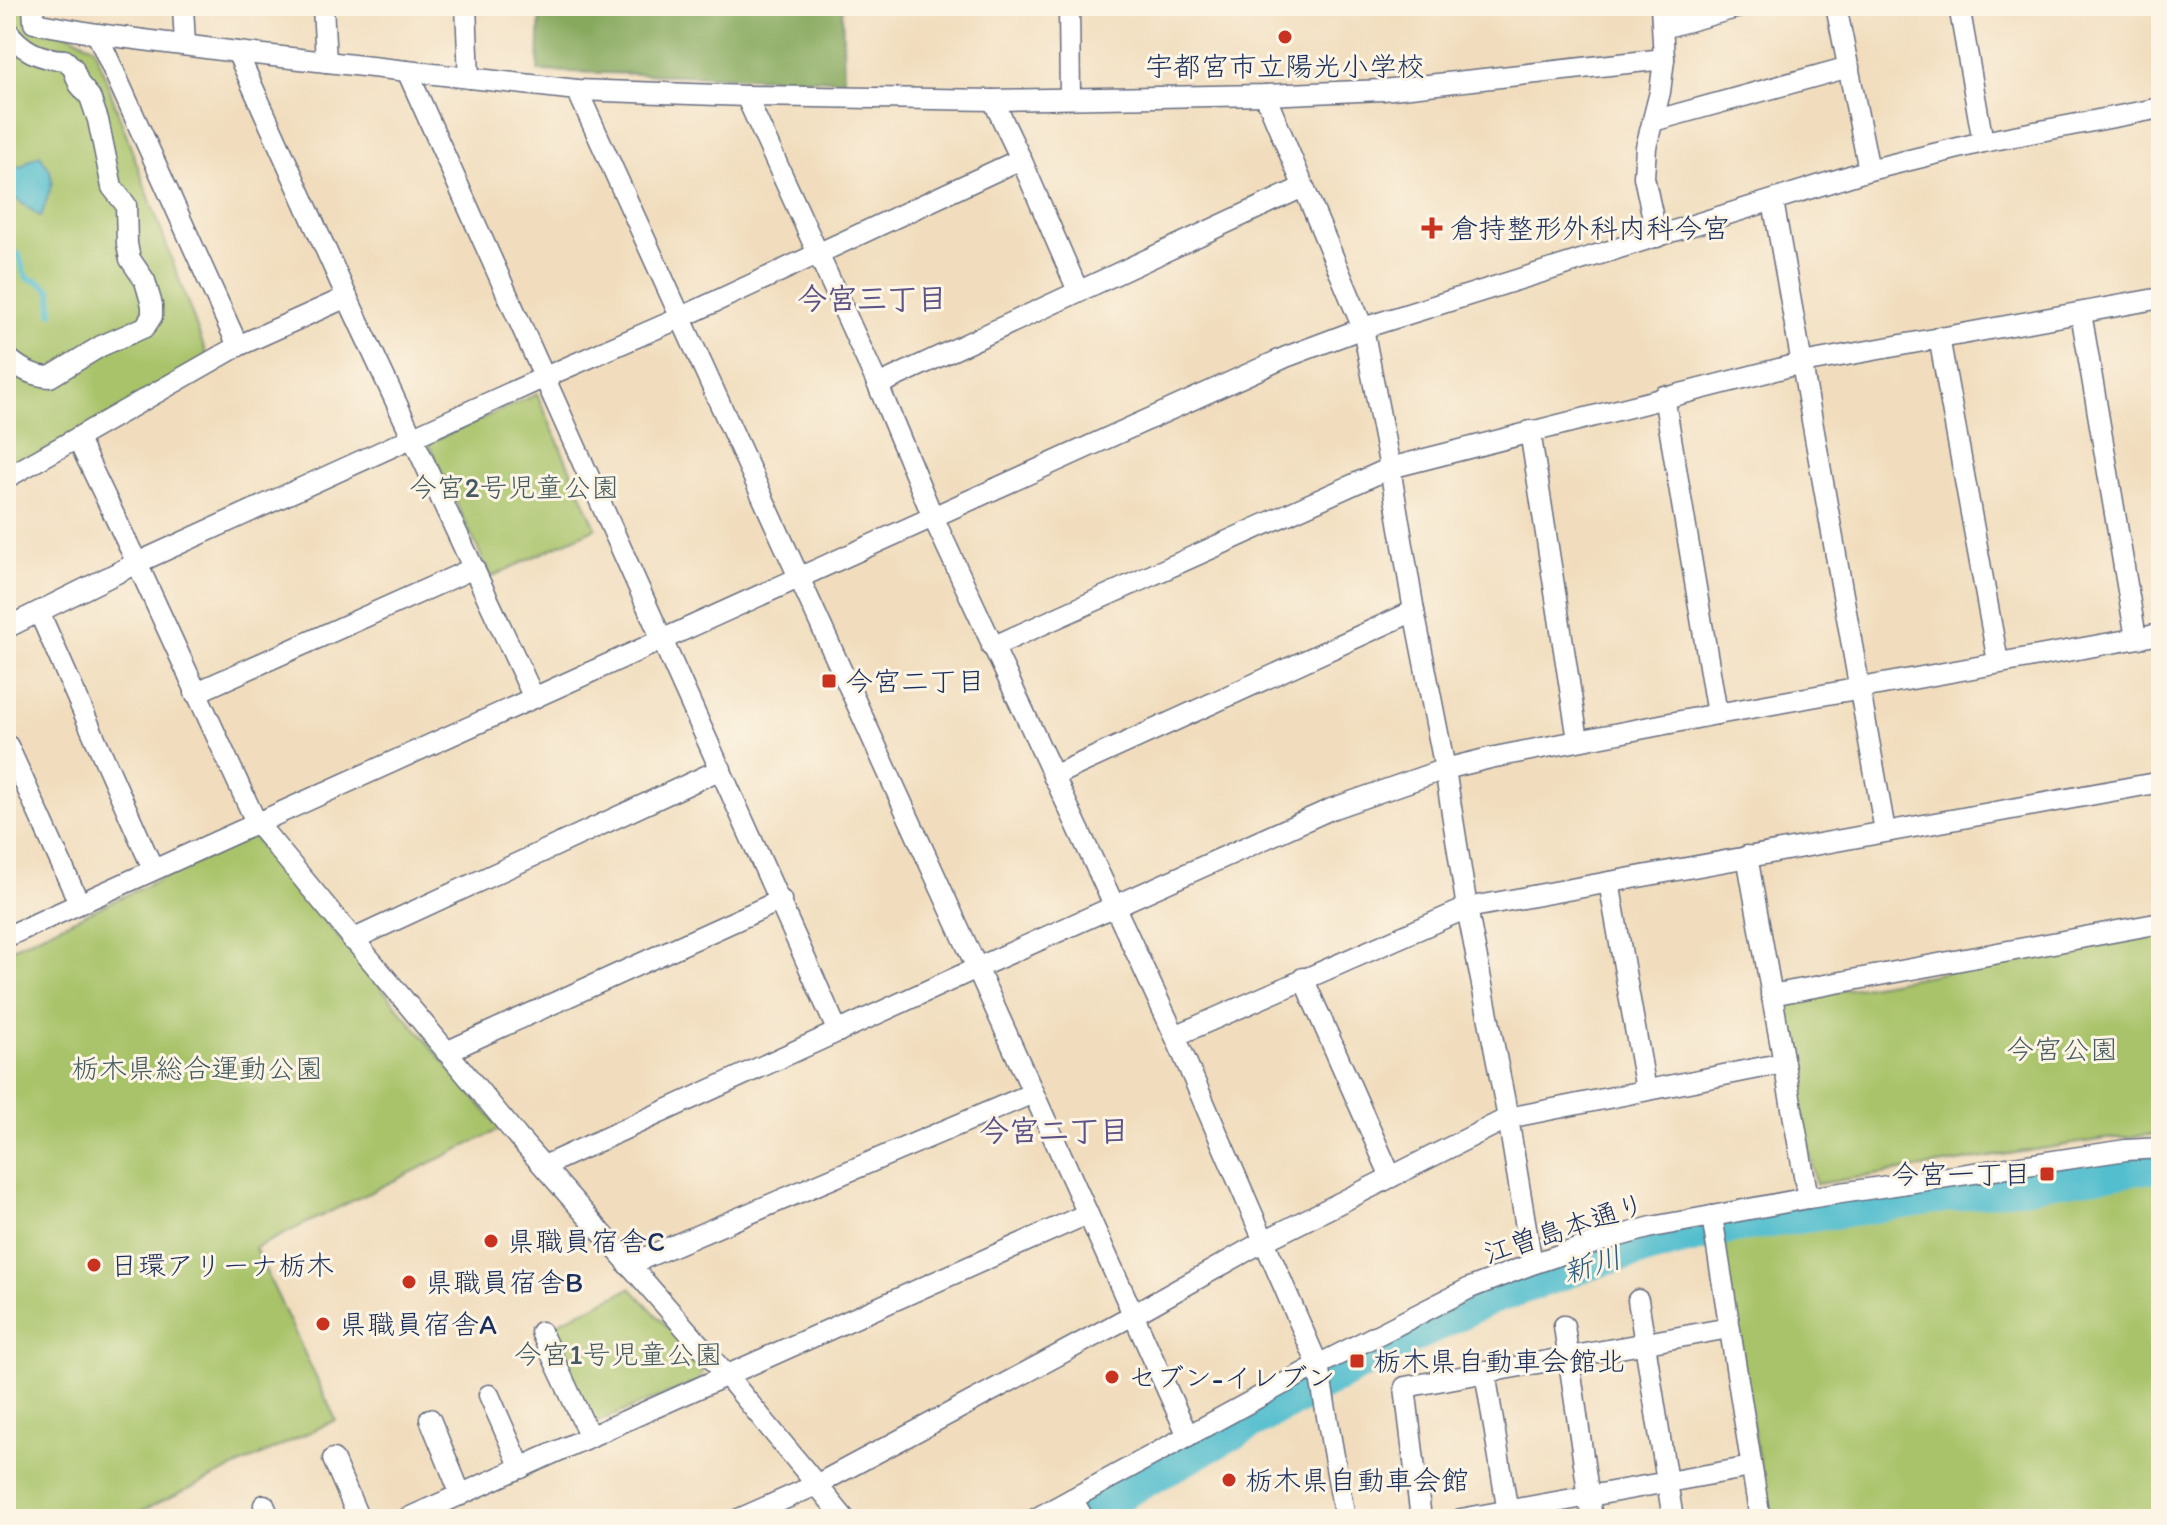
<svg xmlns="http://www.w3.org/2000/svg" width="2167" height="1525" font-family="Itim,'Klee One',sans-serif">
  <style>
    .green { fill: #a8c369; stroke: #627964; stroke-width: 2 }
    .forest { fill: #86a95d; stroke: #506c5e; stroke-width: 2 }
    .water { fill: #53bece; stroke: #377696; stroke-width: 2 }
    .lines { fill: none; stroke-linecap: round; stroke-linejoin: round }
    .stream { stroke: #53bece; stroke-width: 6 }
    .river { stroke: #53bece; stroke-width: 34 }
    .minor-casing { stroke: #666c7f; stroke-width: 23 }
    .minor { stroke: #fff; stroke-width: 20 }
    .poi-dot { fill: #c8321e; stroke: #fcf5e5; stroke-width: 3 }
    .labels { text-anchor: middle; stroke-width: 6; stroke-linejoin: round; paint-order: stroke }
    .poi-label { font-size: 28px; fill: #1b2f5e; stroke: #fcf5e5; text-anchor: start }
    .park-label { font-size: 28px; fill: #455b61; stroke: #fcf5e5 }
    .street-label { font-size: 28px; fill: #1b2f5e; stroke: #fcf5e5 }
    .neighbourhood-label { font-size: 30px; font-weight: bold; fill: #5d5386; stroke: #fcf5e5 }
    .water-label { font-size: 30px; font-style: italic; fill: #2c5a80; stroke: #fcf5e5 }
  </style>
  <rect width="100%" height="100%" fill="#fcf5e5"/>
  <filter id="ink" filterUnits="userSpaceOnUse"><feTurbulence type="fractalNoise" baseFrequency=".0125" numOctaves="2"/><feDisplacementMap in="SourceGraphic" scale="16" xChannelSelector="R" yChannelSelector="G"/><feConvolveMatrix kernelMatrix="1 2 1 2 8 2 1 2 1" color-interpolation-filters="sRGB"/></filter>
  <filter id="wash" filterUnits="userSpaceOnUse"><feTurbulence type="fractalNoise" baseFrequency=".006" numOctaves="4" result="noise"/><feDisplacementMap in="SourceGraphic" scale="32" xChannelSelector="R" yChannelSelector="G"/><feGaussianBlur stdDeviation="1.8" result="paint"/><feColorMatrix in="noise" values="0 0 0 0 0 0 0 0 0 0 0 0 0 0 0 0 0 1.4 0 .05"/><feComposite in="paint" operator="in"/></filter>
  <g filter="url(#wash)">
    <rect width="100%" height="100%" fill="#f1ddbd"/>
    <!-- green -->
    <g class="green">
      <polygon points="6,6 33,6 34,17 94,47 209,361 6,472"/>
      <polygon points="537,394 596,528 491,577 428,443"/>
      <polygon points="253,836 501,1129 255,1248 336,1420 124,1519 6,1519 6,951"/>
      <polygon points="2161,934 2161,1134 2105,1139 1816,1184 1782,1010 1790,1000"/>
      <polygon points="2161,1177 2161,1519 1769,1519 1722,1249 1728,1236"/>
      <polygon points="631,1288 704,1366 699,1381 590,1425 546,1328"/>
    </g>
    <!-- forest -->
    <polygon class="forest" points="540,6 842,6 844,80 538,71"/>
    <!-- water -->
    <path class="water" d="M40,155L50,170L52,183L41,217L16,199L6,202V194H12C16,182 12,179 8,169L16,166L22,167L28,161Z"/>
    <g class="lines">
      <!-- stream -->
      <polyline class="stream" points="6,244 19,255 24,273 28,279 38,281 51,291 52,313"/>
      <!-- river -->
      <polyline class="river" points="1075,1519 1346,1371 1481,1302 1600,1260 1735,1226 2161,1165"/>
    </g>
  </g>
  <g filter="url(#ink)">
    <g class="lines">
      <defs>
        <g id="minor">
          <polyline points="33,6 34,23 97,34 237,52 577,90 746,96 993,100 1265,95 1383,90 1664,59"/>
          <polyline points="183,6 185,45"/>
          <polyline points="323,6 326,62"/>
          <polyline points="466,6 469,78"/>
          <polyline points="1069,6 1070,98"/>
          <polyline points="1836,6 1869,170"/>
          <polyline points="1959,6 1983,142"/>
          <polyline points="1663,28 1743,6"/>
          <path d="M6,29C21,50 39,59 65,60L73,68L79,84L90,97L98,120L112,187L126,205L127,244L130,259L145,281L152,305V316L145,327L101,346L50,377C32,376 18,368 6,356"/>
          <polyline points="97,34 238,346 77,438 137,563 256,822 517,1136 727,1376 845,1519"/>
          <polyline points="237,52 347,297 534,698"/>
          <polyline points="407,71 838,1032"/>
          <polyline points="577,90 977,968 1188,1436"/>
          <polyline points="1265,95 1363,328 1390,468 1414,611 1445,769 1467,908 1508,1118 1532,1264"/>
          <polyline points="746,96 878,385 932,515 1175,1036 1318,1365 1345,1519"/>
          <polyline points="993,100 1021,159 1078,291"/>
          <polyline points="1653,121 1849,67"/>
          <polyline points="1773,201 1885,831"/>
          <polyline points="1657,237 1644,177 1646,147 1660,92 1664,59 1661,6"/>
          <polyline points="2081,313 2136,638"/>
          <polyline points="1939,337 1998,662"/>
          <polyline points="238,346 347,297"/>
          <polyline points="878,385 1303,187"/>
          <polyline points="1664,396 1717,714"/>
          <polyline points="1530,431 1578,740"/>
          <polyline points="6,478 77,438"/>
          <polyline points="39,612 153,869"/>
          <polyline points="6,628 137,563 545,377 680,318 1021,159"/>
          <polyline points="992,647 1390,468 1802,363 2161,298"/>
          <polyline points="195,693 474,568"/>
          <polyline points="8,746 79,903"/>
          <polyline points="1053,776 1414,611"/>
          <polyline points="1747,856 1808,1198"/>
          <polyline points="1609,882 1646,1090"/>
          <polyline points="6,937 1286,357 1363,328 1869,170 1983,142 2161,108"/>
          <polyline points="352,940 721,769"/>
          <polyline points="1303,978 1391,1177"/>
          <polyline points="1771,995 2161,923"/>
          <polyline points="1175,1036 1467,908 2161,782"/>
          <polyline points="446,1052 781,900"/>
          <polyline points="544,1166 977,968 1331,809 1445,769 1490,758 1717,714 2161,634"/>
          <polyline points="1712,1216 1760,1519"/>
          <polyline points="628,1265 1033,1093"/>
          <polyline points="1638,1300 1673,1519"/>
          <polyline points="1564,1326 1592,1519"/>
          <polyline points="541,1332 590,1437"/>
          <polyline points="1485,1372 1509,1519"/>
          <polyline points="489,1395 521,1468"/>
          <polyline points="430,1419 461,1495"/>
          <polyline points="333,1459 359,1519"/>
          <polyline points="1072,1499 1084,1519"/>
          <polyline points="264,1505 270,1519"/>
          <polyline points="406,1519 1087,1214"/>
          <polyline points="739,1519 816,1485 1133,1315 1264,1241 1508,1118 1784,1063"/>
          <polyline points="1035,1519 1318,1365 1470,1288 1532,1264 1601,1241 1652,1227 1712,1216 1808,1198 2126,1150 2161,1148"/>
          <polyline points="1421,1519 1405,1387 1729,1328"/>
          <polyline points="1461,1519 1751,1467"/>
        </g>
      </defs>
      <!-- minor casing -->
      <use href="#minor" class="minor-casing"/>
      <!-- minor -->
      <use href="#minor" class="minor"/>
    </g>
  </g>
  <!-- markers -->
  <g class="poi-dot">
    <circle cx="1285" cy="37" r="8"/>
    <path d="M1428 216h8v8h8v8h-8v8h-8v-8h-8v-8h8z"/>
    <rect x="821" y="673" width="16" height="16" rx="4"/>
    <rect x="2039" y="1166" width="16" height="16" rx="4"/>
    <circle cx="491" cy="1241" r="8"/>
    <circle cx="94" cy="1265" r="8"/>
    <circle cx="409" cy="1282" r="8"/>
    <circle cx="323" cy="1324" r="8"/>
    <rect x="1349" y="1353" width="16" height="16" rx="4"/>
    <circle cx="1112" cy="1377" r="8"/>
    <circle cx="1229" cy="1480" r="8"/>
  </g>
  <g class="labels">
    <!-- poi labels -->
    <g class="poi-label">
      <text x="1285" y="76" text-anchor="middle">宇都宮市立陽光小学校</text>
      <text x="1450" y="238">倉持整形外科内科今宮</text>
      <text x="845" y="691">今宮二丁目</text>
      <text x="2031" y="1184" text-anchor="end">今宮一丁目</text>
      <text x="507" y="1251">県職員宿舎C</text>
      <text x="110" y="1275">日環アリーナ栃木</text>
      <text x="425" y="1292">県職員宿舎B</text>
      <text x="339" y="1334">県職員宿舎A</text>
      <text x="1373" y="1371">栃木県自動車会館北</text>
      <text x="1128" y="1387">セブン-イレブン</text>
      <text x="1245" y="1490">栃木県自動車会館</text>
    </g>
    <!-- park labels -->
    <g class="park-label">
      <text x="514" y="497">今宮2号児童公園</text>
      <text x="2062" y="1059">今宮公園</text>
      <text x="197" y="1078">栃木県総合運動公園</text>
      <text x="618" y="1364">今宮1号児童公園</text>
    </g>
    <!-- street labels -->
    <g class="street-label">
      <text transform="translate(1564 1228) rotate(-18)" y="10">江曽島本通り</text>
    </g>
    <!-- neighbourhood labels -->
    <g class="neighbourhood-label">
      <text x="872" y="309">今宮三丁目</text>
      <text x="1054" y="1141">今宮二丁目</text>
    </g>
    <!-- water labels -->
    <g class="water-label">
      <text transform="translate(1592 1265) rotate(-17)" y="10">新川</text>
    </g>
  </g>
  <!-- margin -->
  <rect width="2167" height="1525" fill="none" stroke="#fcf5e5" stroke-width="32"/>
</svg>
